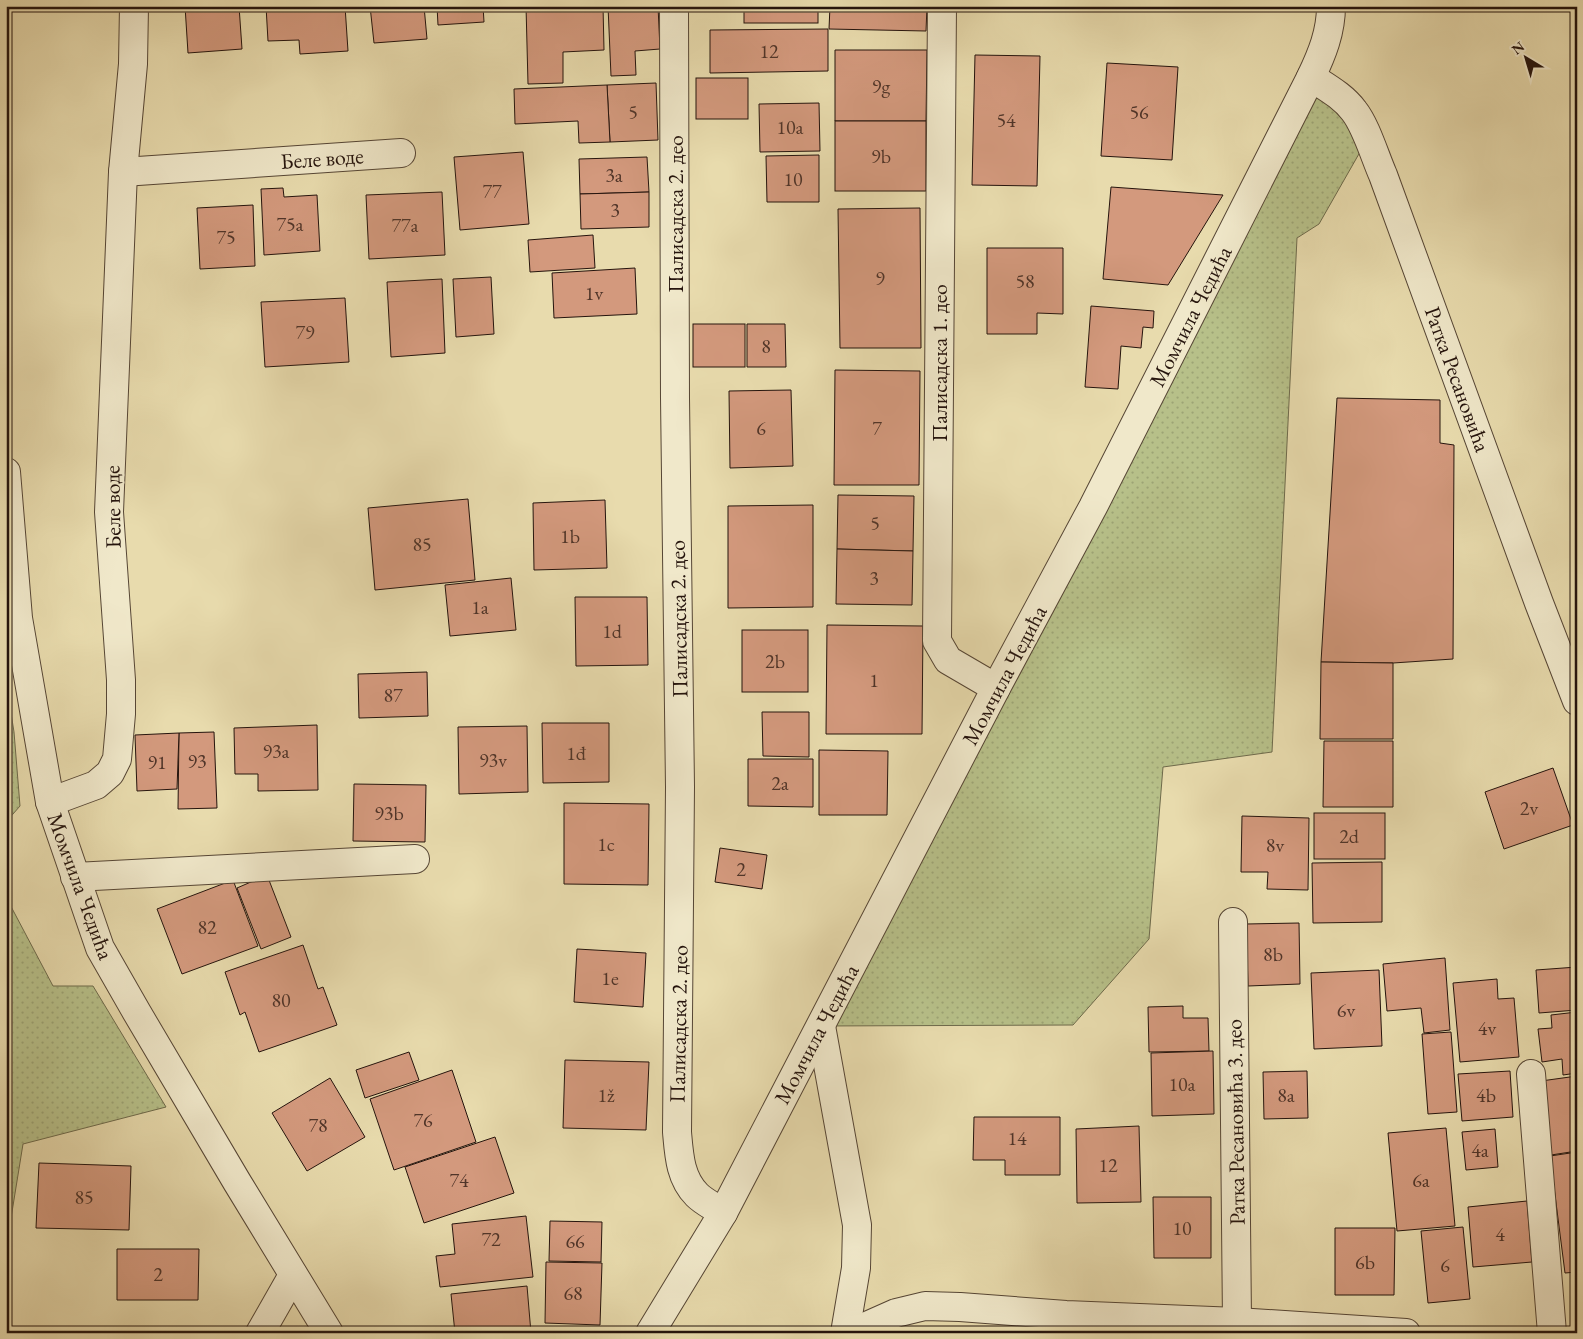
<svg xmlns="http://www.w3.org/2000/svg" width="1583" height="1339" font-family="'EB Garamond',serif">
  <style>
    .grass { fill: url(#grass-dots); stroke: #6e6a4b }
    .building { fill: #d3997d; stroke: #25140d }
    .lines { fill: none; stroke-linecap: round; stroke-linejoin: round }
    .minor-casing { stroke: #564635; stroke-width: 30 }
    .minor { stroke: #f0e8ca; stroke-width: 28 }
    .labels { text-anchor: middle; stroke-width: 4; stroke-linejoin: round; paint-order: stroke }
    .number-label { font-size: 20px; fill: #503529 }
    .street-label { font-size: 22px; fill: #25140d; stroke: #f0e8ca }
  </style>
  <defs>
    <pattern id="grass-dots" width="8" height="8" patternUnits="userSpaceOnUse" patternTransform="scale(1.25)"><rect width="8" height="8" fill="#b7c089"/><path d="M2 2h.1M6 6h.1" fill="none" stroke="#9da475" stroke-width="1.8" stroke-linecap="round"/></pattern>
  </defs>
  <rect width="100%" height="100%" fill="#e8dbad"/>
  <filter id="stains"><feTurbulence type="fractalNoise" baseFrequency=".004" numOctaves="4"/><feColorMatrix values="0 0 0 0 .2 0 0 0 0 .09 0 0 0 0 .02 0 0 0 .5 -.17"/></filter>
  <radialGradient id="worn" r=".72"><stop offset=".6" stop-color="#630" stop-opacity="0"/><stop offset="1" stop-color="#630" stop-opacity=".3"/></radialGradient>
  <!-- grass -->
  <g class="grass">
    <polygon points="1311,77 1368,138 1319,224 1297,238 1272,752 1163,767 1149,939 1073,1025 821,1026"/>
    <polygon points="6,682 14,732 20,806 6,822"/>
    <polygon points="6,897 53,986 93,986 166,1107 23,1144 6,1249"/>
  </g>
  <!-- building -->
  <g class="building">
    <polygon points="185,6 239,6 242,49 188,53"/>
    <polygon points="266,6 345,6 348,51 300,54 299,40 268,41"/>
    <polygon points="370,6 424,6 427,39 374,43"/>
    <polygon points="437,6 483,6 484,22 438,25"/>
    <polygon points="526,6 603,6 604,50 563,52 563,83 528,84"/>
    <polygon points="608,6 658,6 660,49 635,51 636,75 611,76"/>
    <rect x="744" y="6" width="74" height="17"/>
    <polygon points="830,6 927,6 926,31 829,29"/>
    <polygon points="828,29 828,71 710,73 710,30"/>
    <polygon points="835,50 927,50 926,121 835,121"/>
    <polygon points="975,55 1040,56 1037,186 972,185"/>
    <polygon points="1107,63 1178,67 1172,160 1101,156"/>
    <rect x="696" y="78" width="52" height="41"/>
    <polygon points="656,83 658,140 610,142 607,85"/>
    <polygon points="607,85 610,142 579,143 578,121 515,124 514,89"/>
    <polygon points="819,103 820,151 760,152 759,104"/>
    <rect x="835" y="121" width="91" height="70"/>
    <polygon points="523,152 529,224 460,230 454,157"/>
    <polygon points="819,155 819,202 767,202 766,156"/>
    <polygon points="647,157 649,192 580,194 579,159"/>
    <polygon points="1111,187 1223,195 1168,285 1103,279"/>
    <polygon points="283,188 284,197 317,195 320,251 264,255 261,189"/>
    <polygon points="442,192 445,255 369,259 366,195"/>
    <polygon points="649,192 649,227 581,229 580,194"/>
    <polygon points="253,205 255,266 200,269 197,208"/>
    <polygon points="920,208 921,348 840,348 838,209"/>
    <polygon points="593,235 595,268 530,272 528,240"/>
    <polygon points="987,248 1063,248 1063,314 1037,313 1037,334 987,334"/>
    <polygon points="635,268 637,314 554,318 552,273"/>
    <polygon points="491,277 494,334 456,337 453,279"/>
    <polygon points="442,279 445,353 391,357 387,282"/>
    <polygon points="345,298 349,362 265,367 261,302"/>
    <polygon points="1091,306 1154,311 1153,328 1143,327 1141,348 1121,346 1118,389 1085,387"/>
    <rect x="693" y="324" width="52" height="43"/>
    <polygon points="747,324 785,324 786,367 747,367"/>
    <polygon points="835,370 920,371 919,485 834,485"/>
    <polygon points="791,390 793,466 730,468 729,391"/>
    <polygon points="1337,398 1440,400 1440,443 1454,445 1453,659 1393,663 1321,662"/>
    <polygon points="838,495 914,496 913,551 837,549"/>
    <polygon points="468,499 475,580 375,590 368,508"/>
    <polygon points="605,500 607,568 534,570 533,503"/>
    <polygon points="813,505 813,607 728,608 728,506"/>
    <polygon points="837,549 913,551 912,605 836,604"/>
    <polygon points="511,578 516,630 450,636 445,585"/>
    <polygon points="575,597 647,597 648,665 576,666"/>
    <polygon points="827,625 923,626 922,734 826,734"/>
    <rect x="742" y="630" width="66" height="62"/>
    <polygon points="1321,662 1393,663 1393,739 1320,739"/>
    <polygon points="427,672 428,716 359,718 358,674"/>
    <polygon points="762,712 809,712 809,757 763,756"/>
    <polygon points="542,723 609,723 609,782 543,783"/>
    <polygon points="317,725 318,790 258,791 258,774 235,774 234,728"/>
    <polygon points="527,726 528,792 459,794 458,727"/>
    <polygon points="214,732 217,808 178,809 179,733"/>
    <polygon points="179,733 177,789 137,791 135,735"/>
    <polygon points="1324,741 1393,741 1393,807 1323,807"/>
    <polygon points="819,750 888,751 887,815 819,815"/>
    <polygon points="748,759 813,759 813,807 748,806"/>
    <polygon points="1553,768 1573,825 1504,849 1485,792"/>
    <polygon points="354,784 426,785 425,842 353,841"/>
    <polygon points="564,803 649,804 648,885 564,884"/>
    <rect x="1314" y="813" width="71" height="46"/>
    <polygon points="1242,816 1309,818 1308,890 1267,889 1268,872 1241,872"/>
    <polygon points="720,848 767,855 762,889 715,882"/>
    <polygon points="1382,862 1382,922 1313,923 1312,863"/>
    <polygon points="267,875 291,937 261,949 237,888"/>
    <polygon points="233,880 258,946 182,974 157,909"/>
    <polygon points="1299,923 1300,984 1248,986 1246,924"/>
    <polygon points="303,945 318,989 323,987 337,1025 259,1052 245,1012 240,1015 225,972"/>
    <polygon points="577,949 646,953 643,1007 574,1002"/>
    <polygon points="1445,958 1450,1030 1424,1033 1421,1008 1387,1011 1383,964"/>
    <polygon points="1577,967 1577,1010 1539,1013 1536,970"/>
    <polygon points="1379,970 1382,1046 1314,1049 1311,973"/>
    <polygon points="1497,979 1498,999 1514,998 1519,1057 1460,1062 1453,983"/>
    <polygon points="1183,1006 1183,1018 1208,1018 1209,1051 1149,1052 1148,1007"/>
    <polygon points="1577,1012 1577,1073 1563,1075 1562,1059 1542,1062 1538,1029 1552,1028 1551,1015"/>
    <polygon points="1451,1032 1457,1112 1428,1114 1422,1034"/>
    <polygon points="1213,1051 1214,1114 1152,1116 1151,1053"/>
    <polygon points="409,1052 419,1080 365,1098 356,1070"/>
    <polygon points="565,1060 649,1062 646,1130 563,1128"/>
    <polygon points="452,1070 476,1142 394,1170 370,1099"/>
    <polygon points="1307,1071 1308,1118 1264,1119 1263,1072"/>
    <polygon points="1510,1071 1513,1117 1462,1121 1458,1074"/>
    <polygon points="1577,1076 1577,1151 1551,1155 1541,1081"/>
    <polygon points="330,1078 365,1137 307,1171 272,1113"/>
    <polygon points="974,1117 1060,1117 1060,1175 1005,1175 1005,1160 973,1160"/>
    <polygon points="1139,1126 1141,1202 1077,1203 1076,1129"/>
    <polygon points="1446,1128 1455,1226 1397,1231 1388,1133"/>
    <polygon points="1495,1129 1498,1167 1466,1170 1462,1132"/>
    <polygon points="495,1137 514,1193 424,1223 405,1167"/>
    <polygon points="1577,1152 1577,1272 1565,1273 1550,1156"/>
    <polygon points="39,1163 131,1166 129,1230 36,1228"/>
    <polygon points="1153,1197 1211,1197 1211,1258 1154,1258"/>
    <polygon points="1527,1201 1532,1262 1473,1267 1468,1207"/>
    <polygon points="526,1216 533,1277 440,1287 436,1256 455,1254 452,1224"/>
    <polygon points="550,1221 602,1222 601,1262 549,1261"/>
    <polygon points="1463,1227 1470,1299 1428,1303 1421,1231"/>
    <polygon points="1335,1228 1395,1228 1394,1295 1335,1295"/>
    <polygon points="117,1249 199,1249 198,1300 117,1300"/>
    <polygon points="546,1262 602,1263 600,1325 545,1323"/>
    <polygon points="527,1286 531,1333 455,1333 451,1294"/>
  </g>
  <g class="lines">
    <defs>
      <g id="minor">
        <path d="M674,6L675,398L680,787L677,1132C679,1155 680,1178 697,1195C704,1202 715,1207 723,1213"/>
        <polyline points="942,6 937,641 948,660 996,688"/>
        <path d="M1311,77C1326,87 1343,96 1354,111C1366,126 1375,157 1383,175L1539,603L1577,701"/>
        <polyline points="123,172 401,153"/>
        <polyline points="6,472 18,618 50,802 100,948 136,1011 237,1182 329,1333"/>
        <polyline points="50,802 96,785 110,773 117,759 121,714 121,680 109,512 123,172 133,64 134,6"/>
        <polyline points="75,877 415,859"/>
        <polyline points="1233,922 1237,1322"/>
        <polyline points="821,1026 857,1225 856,1268 845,1333"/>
        <polyline points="1531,1074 1552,1333"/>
        <polyline points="260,1333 293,1275"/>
        <path d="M650,1333L723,1213L996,688L1093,507L1311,77C1322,54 1331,32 1331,6"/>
        <polyline points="851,1333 896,1313 925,1306 960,1307 1066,1315 1237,1322 1406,1333"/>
      </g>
    </defs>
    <!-- minor casing -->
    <use href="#minor" class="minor-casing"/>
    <!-- minor -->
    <use href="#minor" class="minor"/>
  </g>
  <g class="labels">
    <!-- number labels -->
    <g class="number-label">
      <text x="769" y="58">12</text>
      <text x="881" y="93">9g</text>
      <text x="633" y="119">5</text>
      <text x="1139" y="119">56</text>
      <text x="1006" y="127">54</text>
      <text x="790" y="134">10a</text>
      <text x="881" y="163">9b</text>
      <text x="614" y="182">3a</text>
      <text x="793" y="186">10</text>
      <text x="492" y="198">77</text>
      <text x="615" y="217">3</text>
      <text x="290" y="231">75a</text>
      <text x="405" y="232">77a</text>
      <text x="226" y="244">75</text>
      <text x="880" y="285">9</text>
      <text x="1025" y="288">58</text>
      <text x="594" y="300">1v</text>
      <text x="305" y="339">79</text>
      <text x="766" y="353">8</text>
      <text x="761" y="435">6</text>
      <text x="877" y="435">7</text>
      <text x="875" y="530">5</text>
      <text x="570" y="543">1b</text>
      <text x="422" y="551">85</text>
      <text x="874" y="585">3</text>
      <text x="480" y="614">1a</text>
      <text x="612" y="638">1d</text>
      <text x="775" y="668">2b</text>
      <text x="874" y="687">1</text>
      <text x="393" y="702">87</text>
      <text x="276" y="758">93a</text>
      <text x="576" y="760">1đ</text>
      <text x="493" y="767">93v</text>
      <text x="197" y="768">93</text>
      <text x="157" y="769">91</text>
      <text x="780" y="790">2a</text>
      <text x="1529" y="815">2v</text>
      <text x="389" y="820">93b</text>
      <text x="1349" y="843">2d</text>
      <text x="606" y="851">1c</text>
      <text x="1275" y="852">8v</text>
      <text x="741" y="876">2</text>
      <text x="207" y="934">82</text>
      <text x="1273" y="961">8b</text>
      <text x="610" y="985">1e</text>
      <text x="281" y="1007">80</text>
      <text x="1346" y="1017">6v</text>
      <text x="1487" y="1035">4v</text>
      <text x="1182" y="1091">10a</text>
      <text x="606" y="1102">1ž</text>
      <text x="1286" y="1102">8a</text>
      <text x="1486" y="1102">4b</text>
      <text x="423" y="1127">76</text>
      <text x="318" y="1132">78</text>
      <text x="1017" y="1145">14</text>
      <text x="1480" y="1157">4a</text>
      <text x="1108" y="1172">12</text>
      <text x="459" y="1187">74</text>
      <text x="1421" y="1187">6a</text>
      <text x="84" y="1204">85</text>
      <text x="1182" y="1235">10</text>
      <text x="1500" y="1241">4</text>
      <text x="491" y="1246">72</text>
      <text x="575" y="1248">66</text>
      <text x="1365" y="1269">6b</text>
      <text x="1445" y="1272">6</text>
      <text x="158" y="1281">2</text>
      <text x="573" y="1300">68</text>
    </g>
    <!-- street labels -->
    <g class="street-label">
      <text transform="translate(322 158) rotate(-4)" y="8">Беле воде</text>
      <text transform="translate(675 214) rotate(-90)" y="8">Палисадска 2. део</text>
      <text transform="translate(1190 316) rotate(-63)" y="8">Момчила Чедића</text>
      <text transform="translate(939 363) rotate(-90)" y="8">Палисадска 1. део</text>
      <text transform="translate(1458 379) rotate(70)" y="8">Ратка Ресановића</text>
      <text transform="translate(112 507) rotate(-91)" y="8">Беле воде</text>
      <text transform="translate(678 619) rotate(-91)" y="8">Палисадска 2. део</text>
      <text transform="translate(1004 675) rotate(-62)" y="8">Момчила Чедића</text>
      <text transform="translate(81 886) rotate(70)" y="8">Момчила Чедића</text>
      <text transform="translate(678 1024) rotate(-89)" y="8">Палисадска 2. део</text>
      <text transform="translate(816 1034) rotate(-62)" y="8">Момчила Чедића</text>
      <text transform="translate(1235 1122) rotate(-91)" y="8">Ратка Ресановића 3. део</text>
    </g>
  </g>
  <!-- margin -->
  <rect width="1583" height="1339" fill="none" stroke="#e8dbad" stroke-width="25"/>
  <rect x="8" y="8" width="1568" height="1324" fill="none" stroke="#25140d" stroke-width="2.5"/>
  <rect x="12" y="12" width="1558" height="1314" fill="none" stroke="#25140d"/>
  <!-- north arrow -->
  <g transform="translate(1526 58) rotate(322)" stroke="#f0e8ca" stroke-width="4" paint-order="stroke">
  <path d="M0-4L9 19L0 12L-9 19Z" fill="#25140d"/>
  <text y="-8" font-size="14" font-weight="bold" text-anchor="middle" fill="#25140d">N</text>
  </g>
  <rect width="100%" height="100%" filter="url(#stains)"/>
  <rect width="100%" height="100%" fill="url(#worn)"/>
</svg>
